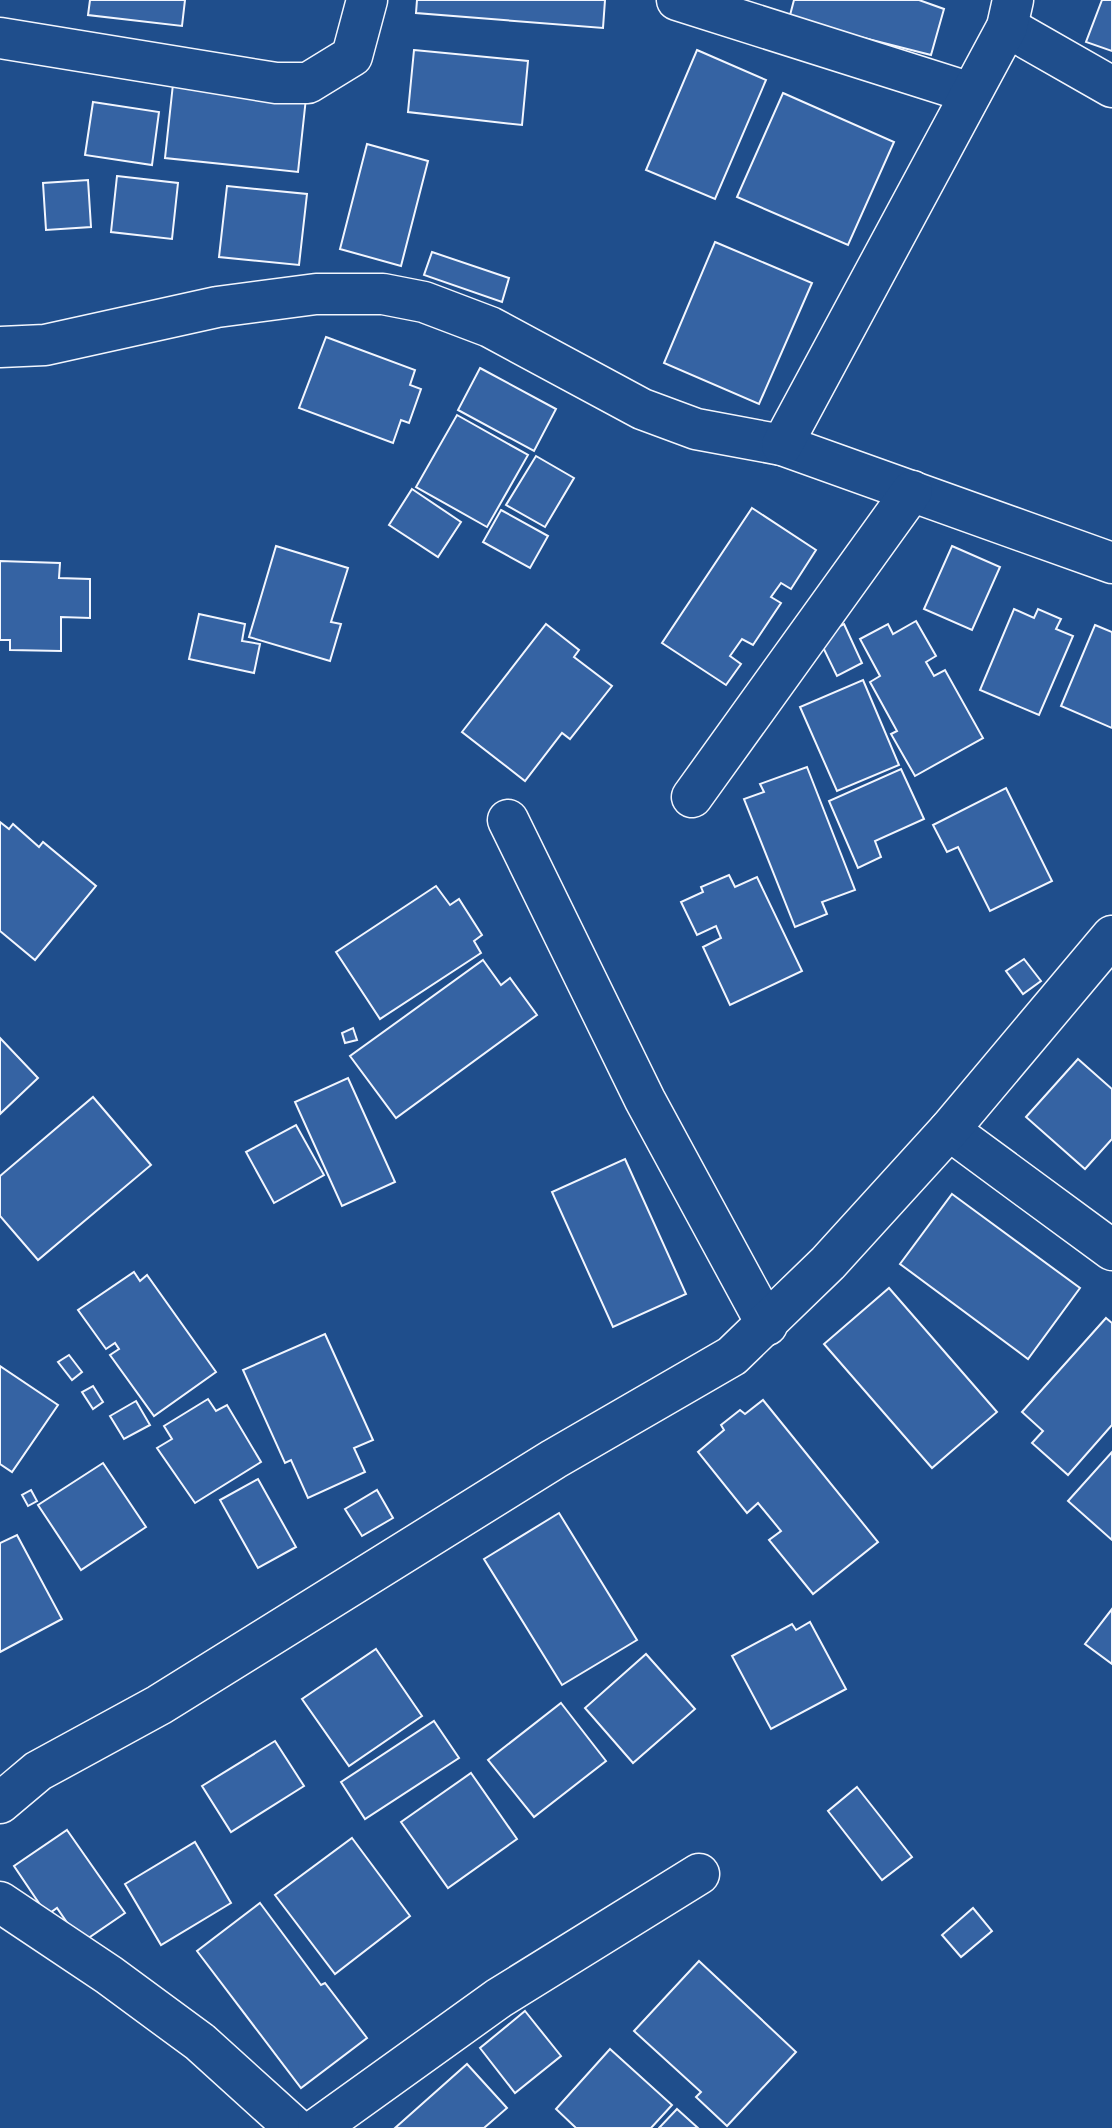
<svg xmlns="http://www.w3.org/2000/svg" width="1112" height="2128" font-family="'Source Sans 3',sans-serif">
  <style>
    .building { fill: #3563a3; stroke: #f2f6ff; stroke-width: 2 }
    .lines { fill: none; stroke-linecap: round; stroke-linejoin: round }
    .minor-casing { stroke: #f2f6ff; stroke-width: 43 }
    .minor { stroke: #1f4e8c; stroke-width: 40 }
  </style>
  <rect width="100%" height="100%" fill="#1f4e8c"/>
  <!-- building -->
  <g class="building">
    <polygon points="90,0 185,0 182,26 88,15"/>
    <polygon points="417,0 605,0 603,28 416,13"/>
    <polygon points="794,0 919,0 944,9 931,55 789,19"/>
    <polygon points="1102,0 1112,0 1112,51 1086,42"/>
    <polygon points="414,50 528,61 522,125 408,112"/>
    <polygon points="697,50 766,80 715,199 646,170"/>
    <polygon points="173,84 306,98 298,172 165,158"/>
    <polygon points="783,93 894,142 848,245 737,197"/>
    <polygon points="93,102 159,112 152,165 85,155"/>
    <polygon points="367,144 428,161 401,266 340,249"/>
    <polygon points="117,176 178,183 172,239 111,232"/>
    <polygon points="88,180 91,227 46,230 43,183"/>
    <polygon points="227,186 307,194 299,265 219,257"/>
    <polygon points="715,242 812,283 759,404 664,363"/>
    <polygon points="432,252 509,278 502,302 424,275"/>
    <polygon points="326,337 415,370 410,385 421,389 409,423 401,420 393,443 299,408"/>
    <polygon points="480,368 556,409 534,451 458,410"/>
    <polygon points="457,415 528,455 487,527 416,487"/>
    <polygon points="536,456 574,478 545,527 506,505"/>
    <polygon points="412,489 461,522 438,557 389,525"/>
    <polygon points="752,508 816,550 791,589 781,583 771,597 781,603 753,645 742,639 730,656 741,664 726,685 662,643"/>
    <polygon points="501,510 548,536 530,568 483,542"/>
    <polygon points="276,546 348,568 331,622 341,624 330,661 249,637"/>
    <polygon points="952,546 1000,567 972,630 924,609"/>
    <polygon points="0,561 60,563 59,578 90,579 90,618 61,617 61,651 10,650 10,640 0,640"/>
    <polygon points="1014,609 1034,618 1038,609 1061,619 1056,629 1073,636 1039,715 980,690"/>
    <polygon points="199,614 245,624 242,641 260,644 254,673 189,659"/>
    <polygon points="916,621 936,656 926,662 934,676 945,670 983,738 915,776 891,734 897,731 870,682 880,676 860,639 888,624 893,634"/>
    <polygon points="546,624 579,650 574,657 612,686 570,739 562,733 525,781 462,732"/>
    <polygon points="844,624 862,663 837,676 818,637"/>
    <polygon points="1095,625 1112,632 1112,728 1061,706"/>
    <polygon points="863,680 899,765 837,791 800,707"/>
    <polygon points="807,767 855,890 822,902 827,914 795,927 744,799 764,792 760,784"/>
    <polygon points="901,769 924,819 875,841 881,857 858,868 829,801"/>
    <polygon points="1006,788 1052,881 990,911 958,847 947,852 933,825"/>
    <polygon points="0,822 9,829 13,824 39,847 43,842 96,886 35,960 0,931"/>
    <polygon points="729,875 735,887 757,877 802,971 730,1005 703,947 721,938 716,926 697,935 681,902 703,892 701,887"/>
    <polygon points="436,886 450,905 459,899 482,935 474,941 481,953 380,1019 336,952"/>
    <polygon points="1024,959 1041,981 1023,994 1006,971"/>
    <polygon points="483,960 501,985 510,978 537,1015 396,1118 350,1056"/>
    <polygon points="353,1028 357,1040 345,1043 342,1033"/>
    <polygon points="0,1038 38,1078 0,1114"/>
    <polygon points="1078,1059 1112,1089 1112,1139 1085,1169 1026,1117"/>
    <polygon points="348,1078 395,1182 342,1206 295,1102"/>
    <polygon points="93,1097 151,1165 38,1260 0,1216 0,1176"/>
    <polygon points="296,1125 324,1175 274,1203 246,1152"/>
    <polygon points="625,1159 686,1294 613,1327 552,1192"/>
    <polygon points="952,1194 1080,1288 1028,1359 900,1264"/>
    <polygon points="134,1272 140,1281 147,1275 216,1372 154,1416 110,1355 119,1349 115,1343 106,1349 78,1310"/>
    <polygon points="889,1288 997,1412 932,1468 824,1344"/>
    <polygon points="1106,1318 1112,1323 1112,1425 1068,1475 1032,1443 1043,1431 1022,1412"/>
    <polygon points="325,1334 373,1440 354,1448 365,1472 308,1498 291,1460 285,1463 243,1370"/>
    <polygon points="69,1355 82,1372 72,1380 58,1362"/>
    <polygon points="0,1366 58,1405 12,1472 0,1464"/>
    <polygon points="93,1386 103,1402 93,1409 82,1392"/>
    <polygon points="208,1399 216,1411 227,1405 261,1462 195,1503 157,1448 172,1439 164,1426"/>
    <polygon points="763,1400 878,1542 813,1594 769,1540 781,1531 758,1503 747,1513 698,1452 724,1430 721,1425 740,1410 745,1414"/>
    <polygon points="136,1401 150,1425 124,1439 110,1416"/>
    <polygon points="1112,1452 1112,1540 1068,1501"/>
    <polygon points="103,1463 146,1527 81,1570 38,1505"/>
    <polygon points="258,1479 296,1547 258,1568 220,1500"/>
    <polygon points="31,1490 37,1501 28,1506 22,1495"/>
    <polygon points="377,1490 393,1518 362,1536 345,1509"/>
    <polygon points="559,1513 637,1640 562,1685 484,1559"/>
    <polygon points="17,1535 62,1619 0,1652 0,1543"/>
    <polygon points="1112,1609 1112,1664 1085,1644"/>
    <polygon points="810,1622 846,1689 771,1729 732,1656 792,1624 796,1630"/>
    <polygon points="376,1649 422,1716 349,1766 302,1699"/>
    <polygon points="646,1654 695,1709 633,1763 585,1708"/>
    <polygon points="561,1703 606,1761 534,1817 488,1760"/>
    <polygon points="434,1721 459,1758 365,1819 341,1782"/>
    <polygon points="275,1741 304,1786 231,1832 202,1786"/>
    <polygon points="471,1773 517,1839 448,1888 401,1822"/>
    <polygon points="857,1787 912,1857 882,1880 828,1811"/>
    <polygon points="67,1830 125,1913 81,1943 57,1908 47,1915 14,1866"/>
    <polygon points="352,1838 410,1916 335,1974 275,1895"/>
    <polygon points="195,1842 231,1903 161,1945 125,1884"/>
    <polygon points="260,1903 321,1985 325,1983 367,2038 301,2088 197,1951"/>
    <polygon points="973,1908 992,1931 961,1957 942,1935"/>
    <polygon points="699,1961 796,2052 727,2126 696,2097 701,2092 634,2031"/>
    <polygon points="525,2011 561,2056 515,2093 480,2048"/>
    <polygon points="610,2049 672,2105 651,2128 576,2128 556,2109"/>
    <polygon points="467,2064 507,2108 484,2128 395,2128"/>
    <polygon points="677,2109 698,2128 659,2128"/>
  </g>
  <g class="lines">
    <defs>
      <g id="minor">
        <polyline points="677,0 971,93"/>
        <polyline points="1007,27 1112,87"/>
        <polyline points="0,38 276,83 308,83 352,56 367,0"/>
        <polyline points="0,347 45,345 217,307 316,294 383,294 424,302 490,327 642,409 696,429 782,445 1112,563"/>
        <polyline points="782,445 1007,27 1013,0"/>
        <polyline points="692,797 912,491"/>
        <polyline points="508,820 645,1100 767,1325"/>
        <polyline points="949,1130 1112,1250"/>
        <polyline points="0,1803 38,1771 159,1705 554,1459 732,1356 828,1263 949,1130 1112,936"/>
        <polyline points="0,1902 109,1975 200,2042 295,2128"/>
        <polyline points="318,2128 499,1998 699,1874"/>
      </g>
    </defs>
    <!-- minor casing -->
    <use href="#minor" class="minor-casing"/>
    <!-- minor -->
    <use href="#minor" class="minor"/>
  </g>
</svg>
